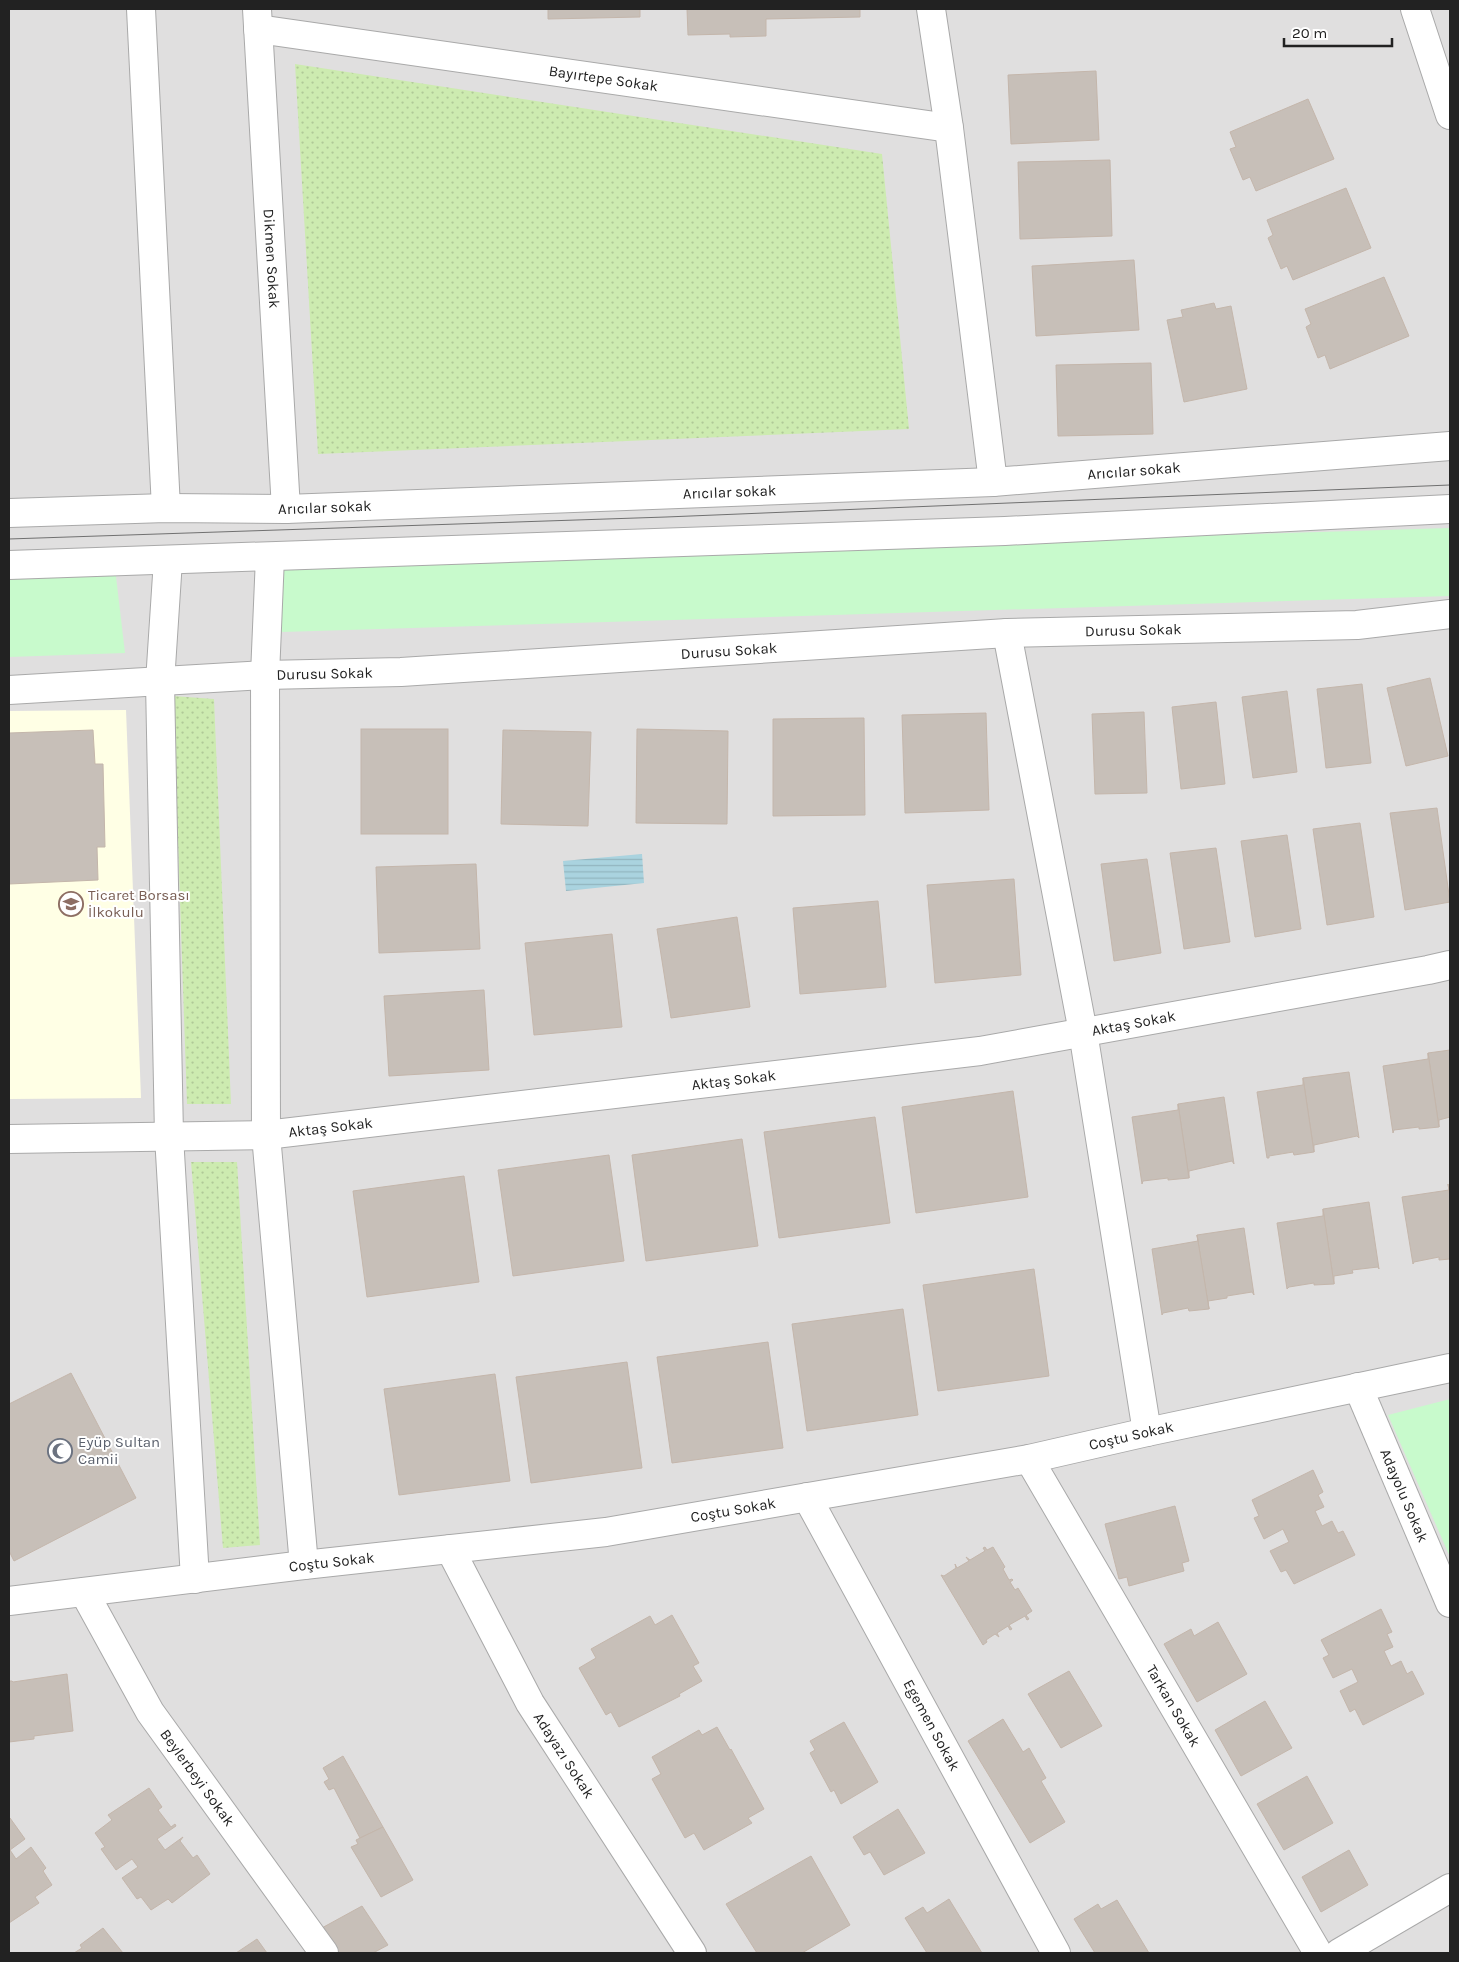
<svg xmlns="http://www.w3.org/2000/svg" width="1459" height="1962" font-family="Karla,sans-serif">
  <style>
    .residential { fill: #e0dfdf }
    .education { fill: #ffffe5 }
    .grass { fill: url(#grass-dots) }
    .park { fill: #c8facc }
    .water { fill: url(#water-rules) }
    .building { fill: #c7bfb8; stroke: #c4b6ab }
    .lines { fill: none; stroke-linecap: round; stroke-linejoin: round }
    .minor-casing { stroke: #a9a9a9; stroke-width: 30 }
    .minor { stroke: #fff; stroke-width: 28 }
    .tram { stroke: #707070; stroke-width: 1 }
    .labels { text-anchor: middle; stroke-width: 4; stroke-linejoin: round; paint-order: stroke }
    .street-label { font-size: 15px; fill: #222; stroke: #fff }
    .education-label { font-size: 15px; fill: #785e54; stroke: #fff; text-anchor: start }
    .worship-label { font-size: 15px; fill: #5b616d; stroke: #fff; text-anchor: start }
  </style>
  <defs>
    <pattern id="grass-dots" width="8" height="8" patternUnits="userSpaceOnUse" patternTransform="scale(1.25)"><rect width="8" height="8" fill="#cdebb0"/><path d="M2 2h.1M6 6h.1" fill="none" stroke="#b0c997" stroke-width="1.8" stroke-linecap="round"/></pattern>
    <pattern id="water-rules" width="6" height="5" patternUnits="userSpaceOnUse" patternTransform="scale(1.25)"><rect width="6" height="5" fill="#aad3df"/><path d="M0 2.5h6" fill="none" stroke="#92b5bf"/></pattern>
  </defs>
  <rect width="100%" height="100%" fill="#f2efe9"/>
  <!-- residential -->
  <rect class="residential" x="9" y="9" width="1441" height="1944"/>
  <!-- education -->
  <polygon class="education" points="126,710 141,1098 9,1099 9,711"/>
  <!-- grass -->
  <g class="grass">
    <polygon points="295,64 882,154 909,429 318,454"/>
    <polygon points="173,696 214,699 231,1104 187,1104"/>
    <polygon points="191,1162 237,1162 260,1545 223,1548"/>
  </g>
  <!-- park -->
  <g class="park">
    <polygon points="1450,528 1450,596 282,632 279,564"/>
    <polygon points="115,568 125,653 9,657 9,573"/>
    <polygon points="1450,1399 1450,1557 1388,1415"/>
  </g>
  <!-- water -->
  <polygon class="water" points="642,854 644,883 566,891 563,861"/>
  <!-- building -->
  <g class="building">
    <polygon points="548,9 640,9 640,17 548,19"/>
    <polygon points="687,9 860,9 860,17 766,19 766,36 730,37 730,34 688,35"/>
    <polygon points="1096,71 1099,140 1011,144 1008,75"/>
    <polygon points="1308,99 1334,159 1256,191 1250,177 1243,180 1230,149 1236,147 1230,132"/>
    <polygon points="1110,160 1112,236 1020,239 1018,162"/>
    <polygon points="1346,188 1371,248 1293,280 1287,266 1281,269 1268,238 1273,235 1267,220"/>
    <polygon points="1134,260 1139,330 1036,336 1032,266"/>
    <polygon points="1384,277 1409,336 1330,369 1325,355 1318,358 1306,327 1311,324 1305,309"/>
    <polygon points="1214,303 1216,309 1231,306 1247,389 1184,402 1167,320 1183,317 1181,310"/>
    <polygon points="1151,363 1153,434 1058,436 1056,365"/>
    <polygon points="1430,678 1448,756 1406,766 1387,688"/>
    <polygon points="1362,684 1371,763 1326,768 1317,689"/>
    <polygon points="1287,691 1297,772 1253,778 1242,697"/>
    <polygon points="1216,702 1225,784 1181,789 1172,707"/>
    <polygon points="1144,712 1147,793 1095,794 1092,714"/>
    <polygon points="986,713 989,810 905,813 902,715"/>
    <polygon points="864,718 865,815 773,816 773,719"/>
    <rect x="361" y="729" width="87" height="105"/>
    <polygon points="637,729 728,731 727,824 636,823"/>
    <polygon points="93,730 95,764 103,764 105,847 97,847 98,880 9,884 9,733"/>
    <polygon points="503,730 591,732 588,826 501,824"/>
    <polygon points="1437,808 1450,902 1405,910 1390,813"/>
    <polygon points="1360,823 1374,917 1327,925 1313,829"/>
    <polygon points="1287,835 1301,929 1255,937 1241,841"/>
    <polygon points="1216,848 1230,942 1184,949 1170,853"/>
    <polygon points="1147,859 1161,953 1114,961 1101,864"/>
    <polygon points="476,864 480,949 379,953 376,867"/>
    <polygon points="1014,879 1021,975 935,983 927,885"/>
    <polygon points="878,901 886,987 800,994 793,908"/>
    <polygon points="737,917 750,1007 671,1018 657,929"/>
    <polygon points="612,934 622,1027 534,1035 525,943"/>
    <polygon points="484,990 489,1070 389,1076 384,996"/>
    <polygon points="1450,1050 1450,1117 1439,1120 1439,1127 1428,1053"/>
    <polygon points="1428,1053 1439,1127 1419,1129 1419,1127 1394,1130 1393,1133 1383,1066 1428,1059"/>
    <polygon points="1349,1072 1359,1138 1357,1136 1314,1145 1314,1152 1303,1078"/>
    <polygon points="1303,1078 1314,1152 1294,1155 1293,1152 1269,1156 1269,1158 1267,1158 1257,1092 1303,1085"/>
    <polygon points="1013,1091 1028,1197 916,1213 902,1107"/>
    <polygon points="1224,1097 1234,1164 1232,1161 1189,1171 1189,1178 1178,1104"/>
    <polygon points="1178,1104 1189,1178 1168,1180 1168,1178 1143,1181 1142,1184 1132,1117 1178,1110"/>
    <polygon points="875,1117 890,1223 779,1238 764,1132"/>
    <polygon points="742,1139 758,1246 646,1261 632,1155"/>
    <polygon points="609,1155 624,1261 513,1276 498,1170"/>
    <polygon points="464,1176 479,1282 367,1297 353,1191"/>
    <polygon points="1448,1184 1450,1198 1450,1259 1439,1260 1439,1257 1414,1262 1413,1264 1402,1197 1449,1190"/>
    <polygon points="1369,1202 1379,1269 1378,1267 1352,1270 1353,1273 1334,1276 1334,1284 1323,1209"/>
    <polygon points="1323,1209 1334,1284 1314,1285 1314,1283 1289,1287 1287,1289 1277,1223 1323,1216"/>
    <polygon points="1244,1228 1254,1295 1252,1292 1227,1296 1227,1298 1208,1301 1209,1309 1197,1235"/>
    <polygon points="1197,1235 1209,1309 1189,1311 1188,1308 1163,1313 1162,1315 1152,1249 1198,1241"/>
    <polygon points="1034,1269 1049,1376 938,1391 923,1285"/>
    <polygon points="903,1309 918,1415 807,1431 792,1324"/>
    <polygon points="768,1342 783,1448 672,1463 657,1357"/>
    <polygon points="627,1362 642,1468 531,1483 516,1377"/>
    <polygon points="71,1373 136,1498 14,1561 9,1551 9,1404"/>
    <polygon points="495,1374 510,1481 399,1495 384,1389"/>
    <polygon points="1313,1470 1323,1492 1318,1495 1324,1507 1315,1511 1322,1526 1332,1521 1338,1533 1343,1531 1355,1555 1294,1584 1286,1570 1281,1572 1270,1551 1289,1542 1283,1529 1264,1539 1254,1518 1259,1516 1252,1500"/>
    <polygon points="1175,1506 1189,1561 1182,1563 1184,1571 1129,1586 1127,1577 1119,1579 1105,1524"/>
    <polygon points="985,1547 987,1550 993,1547 1005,1567 1003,1569 1009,1580 1012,1579 1013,1580 1010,1582 1015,1590 1018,1588 1032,1611 1026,1615 1029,1619 1027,1620 1025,1616 1009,1625 1012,1629 1010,1630 1008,1626 997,1633 999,1637 995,1634 986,1640 987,1642 983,1645 941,1575 944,1576 956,1568 955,1564 957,1568 969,1561 966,1557 970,1560 985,1551 983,1548"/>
    <polygon points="1381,1609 1392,1632 1387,1634 1393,1647 1384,1651 1391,1666 1401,1661 1407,1674 1412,1671 1424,1694 1363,1725 1355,1709 1350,1712 1340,1691 1358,1682 1352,1669 1333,1678 1323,1658 1329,1655 1321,1640"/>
    <polygon points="672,1615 699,1663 693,1666 702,1681 679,1694 680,1696 619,1727 611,1712 606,1715 579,1668 596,1658 591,1649 650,1616 655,1625"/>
    <polygon points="1218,1622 1247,1674 1197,1702 1164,1644 1191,1629 1194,1636"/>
    <polygon points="1069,1671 1102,1726 1061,1748 1028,1694"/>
    <polygon points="67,1674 73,1731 34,1736 34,1739 9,1742 9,1681 12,1681 13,1682"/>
    <polygon points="1265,1701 1292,1748 1241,1776 1215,1730"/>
    <polygon points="1003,1719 1023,1752 1029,1748 1046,1778 1041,1781 1065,1822 1030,1843 968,1741"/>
    <polygon points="844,1722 878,1782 841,1804 834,1790 831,1792 810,1753 815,1750 810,1741"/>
    <polygon points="717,1727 730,1750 731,1749 764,1809 748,1818 752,1823 704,1850 694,1833 685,1838 652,1779 661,1774 652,1757 699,1730 702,1735"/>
    <polygon points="343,1756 383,1827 360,1838 334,1788 329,1790 324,1782 329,1779 323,1768"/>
    <polygon points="1307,1776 1333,1823 1284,1850 1257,1804"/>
    <polygon points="149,1788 162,1807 158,1810 171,1827 175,1824 176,1826 157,1839 165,1850 183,1837 180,1841 193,1858 197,1855 210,1874 172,1903 168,1899 151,1910 141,1897 137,1899 122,1878 138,1867 132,1859 116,1870 101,1849 105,1847 95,1833 112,1820 108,1815"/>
    <polygon points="898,1809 925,1853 884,1875 870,1852 864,1855 853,1837"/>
    <polygon points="10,1818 25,1839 10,1850 16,1859 31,1847 46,1868 43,1871 52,1885 35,1897 39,1903 9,1923 9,1820"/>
    <polygon points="383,1827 413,1880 381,1897 351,1847 358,1844 356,1840"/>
    <polygon points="1349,1850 1368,1885 1321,1912 1302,1877"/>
    <polygon points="811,1856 850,1925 802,1953 757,1953 726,1904"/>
    <polygon points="949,1899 982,1953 927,1953 905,1918 923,1907 927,1913"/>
    <polygon points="1117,1900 1149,1953 1095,1953 1074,1919 1098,1904 1101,1909"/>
    <polygon points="362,1906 388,1945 373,1953 336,1953 320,1929"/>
    <polygon points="103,1928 123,1953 74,1953 82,1948 80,1945"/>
    <polygon points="257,1939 267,1953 236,1953"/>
  </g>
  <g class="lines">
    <defs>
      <g id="minor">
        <polyline points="141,9 166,508"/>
        <path id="s1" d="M257,9L286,509"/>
        <polyline points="931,9 949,128 993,482"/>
        <polyline points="1415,9 1450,115"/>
        <path id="s2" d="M258,29L949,128"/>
        <path id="s3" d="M9,513L166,508L286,509L993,482L1450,446"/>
        <polyline points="270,557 265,675 266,1135 304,1565"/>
        <polyline points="168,560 160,682 169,1136 195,1579"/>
        <polyline points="9,565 1005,531 1450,509"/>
        <polyline points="1007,633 1083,1032 1147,1432"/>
        <path id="s4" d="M9,690L265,675L401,672L1007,633L1357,625L1450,614"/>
        <path id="s5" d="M9,1139L266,1135L980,1051L1428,970L1450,965"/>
        <path id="s6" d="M1358,1387L1450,1603"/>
        <path id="s7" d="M1029,1459L1318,1953"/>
        <path id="s8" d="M807,1497L1056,1953"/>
        <path id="s9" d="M450,1549L530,1703L692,1953"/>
        <path id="s10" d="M84,1592L150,1712L324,1953"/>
        <path id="s11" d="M9,1601L304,1565L606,1532L1029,1459L1147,1432L1450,1368"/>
        <polyline points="1339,1953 1450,1888"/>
      </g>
    </defs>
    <!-- minor casing -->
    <use href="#minor" class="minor-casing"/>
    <!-- minor -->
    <use href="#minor" class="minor"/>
    <!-- tram -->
    <polyline class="tram" points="9,539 666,517 1450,485"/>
  </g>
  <!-- icons -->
  <defs>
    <symbol id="school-ring" viewBox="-11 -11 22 22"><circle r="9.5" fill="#fff" stroke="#8d6e63" stroke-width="1.5"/><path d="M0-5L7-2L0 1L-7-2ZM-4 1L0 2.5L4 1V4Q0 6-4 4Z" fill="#8d6e63"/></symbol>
    <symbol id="mosque-ring" viewBox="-11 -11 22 22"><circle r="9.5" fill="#fff" stroke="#6b7280" stroke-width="1.5"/><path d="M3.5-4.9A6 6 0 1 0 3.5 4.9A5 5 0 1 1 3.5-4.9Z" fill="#6b7280"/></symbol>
  </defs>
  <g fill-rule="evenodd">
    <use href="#school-ring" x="57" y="890" width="28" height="28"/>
    <use href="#mosque-ring" x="46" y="1437" width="28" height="28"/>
  </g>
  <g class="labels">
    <!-- street labels -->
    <g class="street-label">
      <text dy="5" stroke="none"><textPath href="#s2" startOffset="349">Bayırtepe Sokak</textPath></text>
      <text dy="5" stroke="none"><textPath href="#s1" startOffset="250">Dikmen Sokak</textPath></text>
      <text dy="5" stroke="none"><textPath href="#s3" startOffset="1126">Arıcılar sokak</textPath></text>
      <text dy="5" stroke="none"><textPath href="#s3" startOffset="721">Arıcılar sokak</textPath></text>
      <text dy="5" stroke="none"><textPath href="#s3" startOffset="316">Arıcılar sokak</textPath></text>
      <text dy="5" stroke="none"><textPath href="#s4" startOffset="1126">Durusu Sokak</textPath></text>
      <text dy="5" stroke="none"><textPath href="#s4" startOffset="721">Durusu Sokak</textPath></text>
      <text dy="5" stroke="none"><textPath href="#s4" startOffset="316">Durusu Sokak</textPath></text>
      <text dy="5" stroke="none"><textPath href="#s5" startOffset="1132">Aktaş Sokak</textPath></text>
      <text dy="5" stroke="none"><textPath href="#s5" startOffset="728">Aktaş Sokak</textPath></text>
      <text dy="5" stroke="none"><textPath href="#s5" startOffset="322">Aktaş Sokak</textPath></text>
      <text dy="5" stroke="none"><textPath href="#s11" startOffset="1135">Coştu Sokak</textPath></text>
      <text dy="5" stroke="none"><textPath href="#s6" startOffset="118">Adayolu Sokak</textPath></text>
      <text dy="5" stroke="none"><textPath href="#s11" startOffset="730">Coştu Sokak</textPath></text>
      <text dy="5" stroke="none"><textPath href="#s11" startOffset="325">Coştu Sokak</textPath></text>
      <text dy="5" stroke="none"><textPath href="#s7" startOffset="286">Tarkan Sokak</textPath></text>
      <text dy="5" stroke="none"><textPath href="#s8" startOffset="260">Egemen Sokak</textPath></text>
      <text dy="5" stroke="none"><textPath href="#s9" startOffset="236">Adayazı Sokak</textPath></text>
      <text dy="5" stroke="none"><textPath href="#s10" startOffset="218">Beylerbeyi Sokak</textPath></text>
    </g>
    <!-- education labels -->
    <g class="education-label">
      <text x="88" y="900">Ticaret Borsası<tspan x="88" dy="17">İlkokulu</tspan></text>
    </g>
    <!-- worship labels -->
    <g class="worship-label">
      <text x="78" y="1447">Eyüp Sultan<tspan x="78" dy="17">Camii</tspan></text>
    </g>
  </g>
  <!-- border -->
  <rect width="1459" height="1962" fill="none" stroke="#222222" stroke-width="20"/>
  <!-- scale -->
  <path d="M1284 38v8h108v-8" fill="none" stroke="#222222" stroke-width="2.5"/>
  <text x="1292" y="38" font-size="15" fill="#222222" stroke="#ffffff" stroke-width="4" paint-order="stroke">20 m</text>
</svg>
